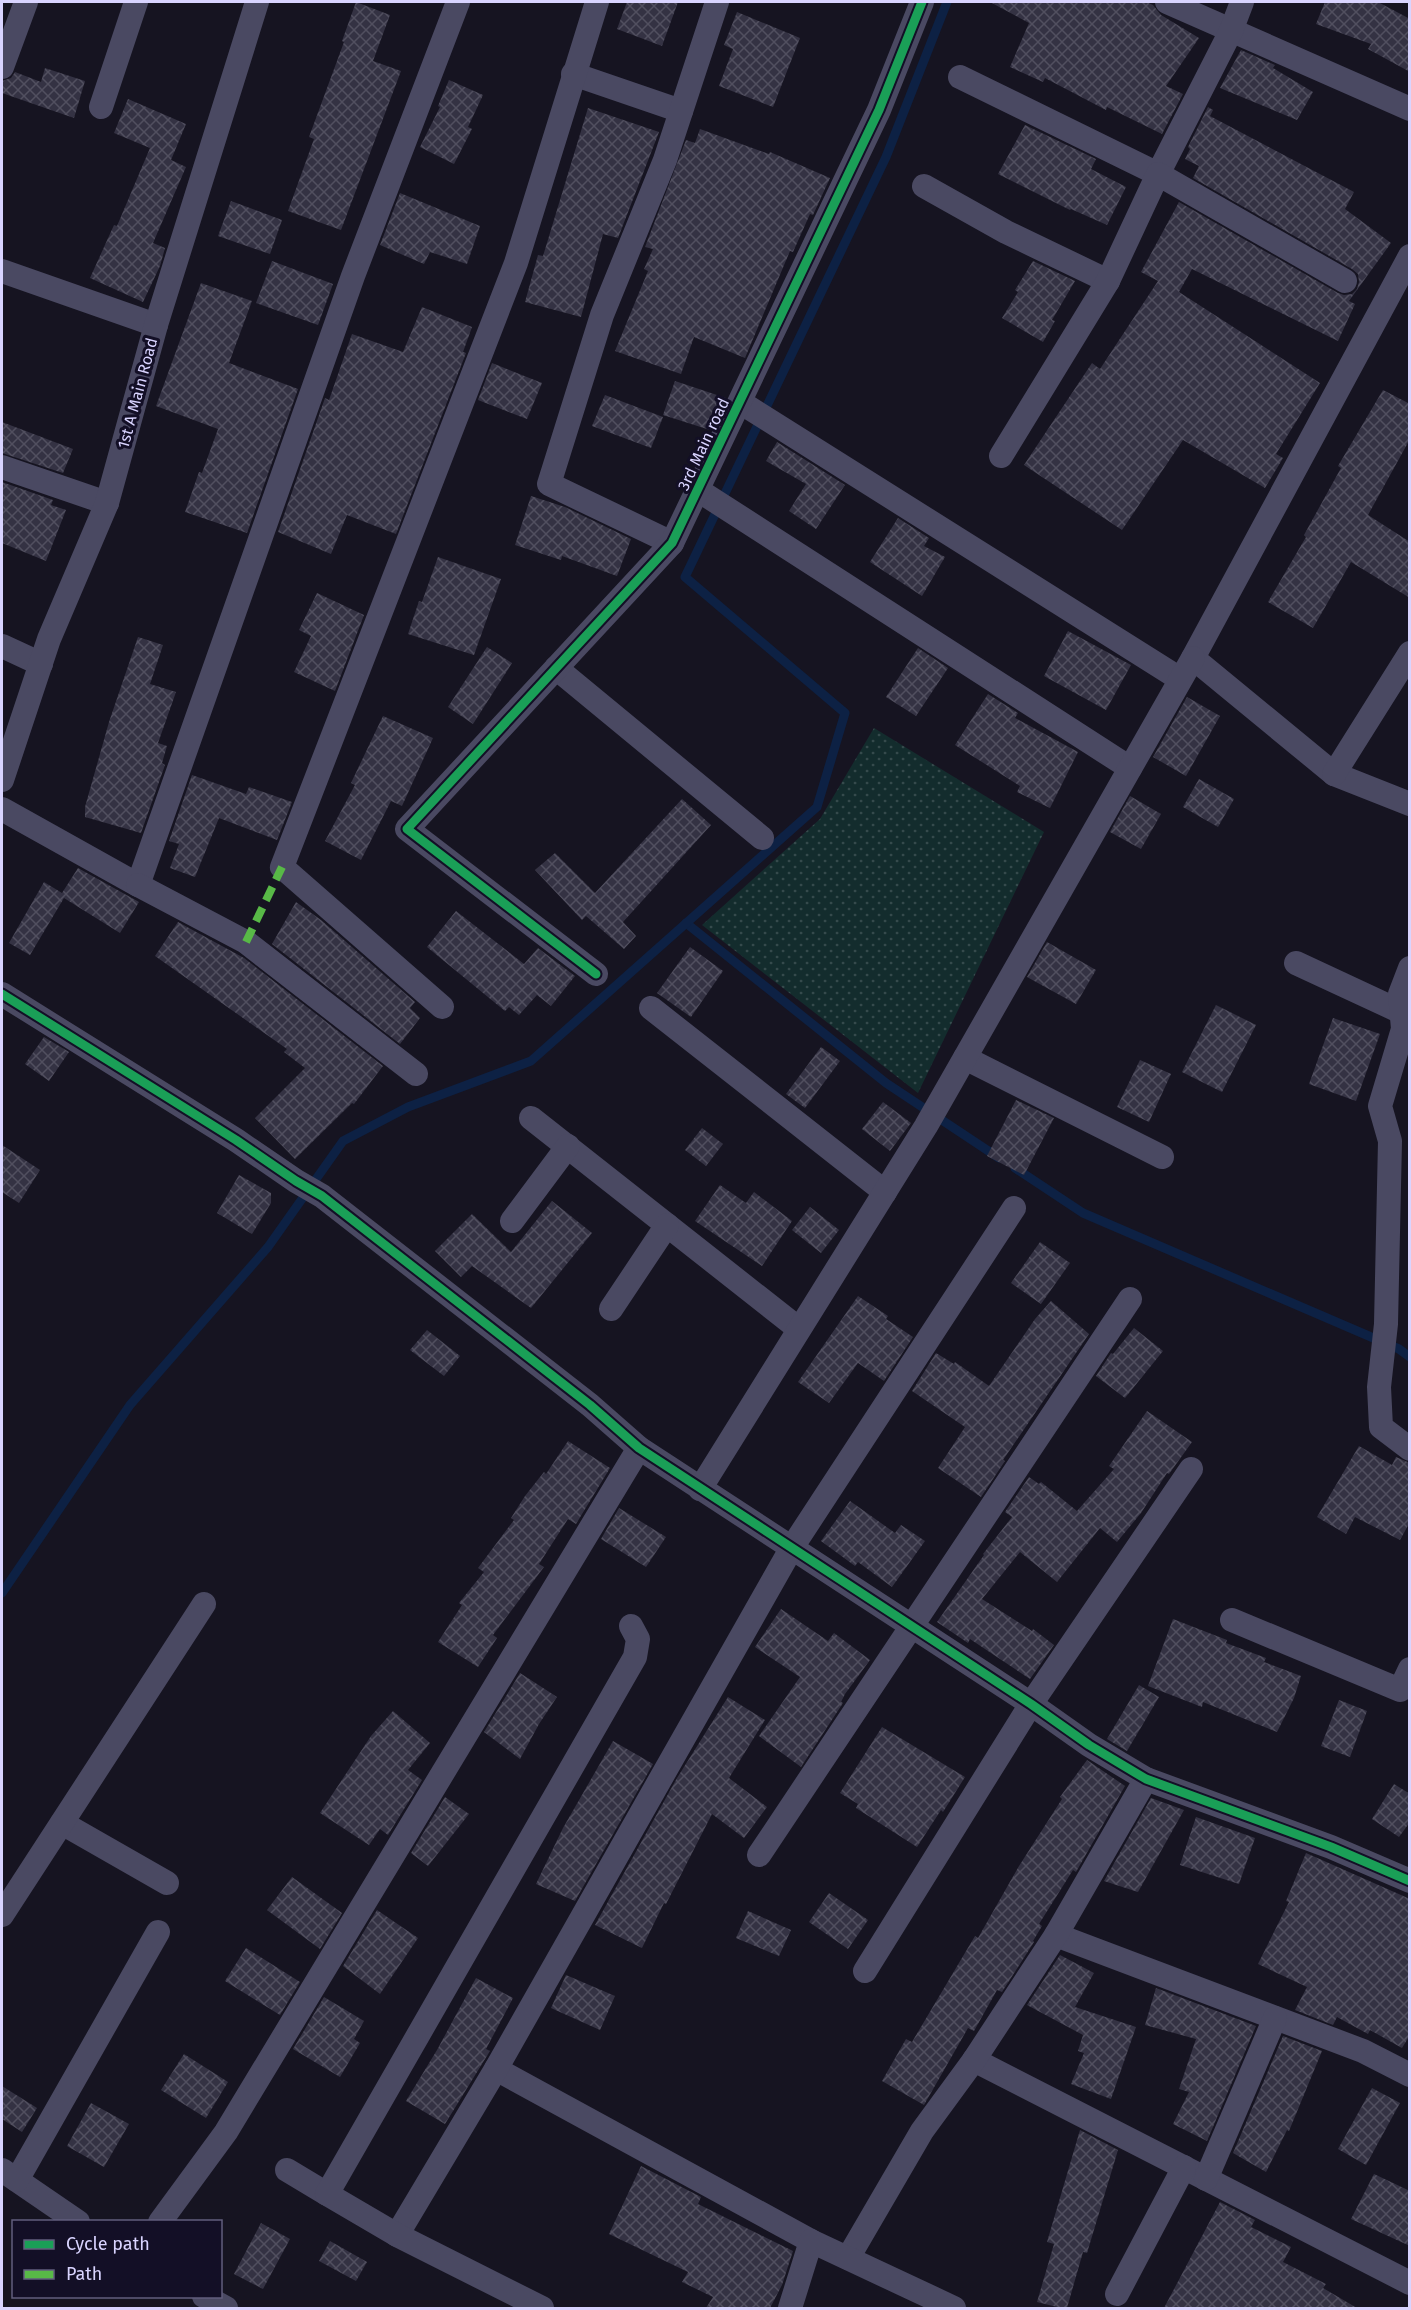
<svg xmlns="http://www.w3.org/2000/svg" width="1411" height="2310" font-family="'Fira Sans',sans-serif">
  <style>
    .grass { fill: url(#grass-dots) }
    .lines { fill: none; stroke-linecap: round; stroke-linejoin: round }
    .stream { stroke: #0d2144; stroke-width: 9 }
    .building { fill: url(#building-cross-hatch) }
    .minor { stroke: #4a4962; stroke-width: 24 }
    .quiet { stroke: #58b947; stroke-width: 8; stroke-dasharray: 15 8; stroke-linecap: butt }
    .cycleway-casing { stroke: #130f26; stroke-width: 13 }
    .cycleway { stroke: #1a9f57; stroke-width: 9 }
    .labels { text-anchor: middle; stroke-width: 6; stroke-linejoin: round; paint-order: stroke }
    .street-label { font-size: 16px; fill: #d9d4ff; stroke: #130f26 }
  </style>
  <defs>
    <pattern id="grass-dots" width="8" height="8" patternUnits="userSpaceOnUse" patternTransform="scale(1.5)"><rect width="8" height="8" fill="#132c2d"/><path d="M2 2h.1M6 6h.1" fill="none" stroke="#354a4c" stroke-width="1.8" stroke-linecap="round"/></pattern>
    <pattern id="building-cross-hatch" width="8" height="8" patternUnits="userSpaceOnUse" patternTransform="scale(1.5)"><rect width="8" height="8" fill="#343243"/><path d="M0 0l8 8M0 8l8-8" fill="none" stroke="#514f5f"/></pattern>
  </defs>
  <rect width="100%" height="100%" fill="#161421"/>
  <!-- grass -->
  <polygon class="grass" points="874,728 1044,832 918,1093 702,925 820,819"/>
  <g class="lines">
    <!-- stream -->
    <g class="stream">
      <polyline points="686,923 886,1083 999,1158"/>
      <polyline points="1015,1168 1083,1213 1399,1349 1410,1357"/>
      <polyline points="2,1593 130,1405 268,1247 343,1141 408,1107 531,1061 817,807 845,713 685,577 886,157 947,2"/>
    </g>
  </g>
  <!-- building -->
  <g class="building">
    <polygon points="356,2 390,15 373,61 401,71 341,230 288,211 314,139 309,137 344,42 342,41"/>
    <polygon points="627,2 678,2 662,46 617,29"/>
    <polygon points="990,2 1146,2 1153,5 1161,15 1199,38 1166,86 1183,94 1162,134 1107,107 1106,110 1045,78 1043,82 1010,67 1029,23"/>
    <polygon points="1325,2 1378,2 1410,19 1410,72 1368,49 1371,44 1316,24"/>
    <polygon points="737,12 800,38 773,107 719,86 733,49 724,45"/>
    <polygon points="1241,50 1275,65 1273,68 1313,92 1297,120 1220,88"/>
    <polygon points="45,68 85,81 74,118 2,93 2,81 11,78 15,72 41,82"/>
    <polygon points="449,80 483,95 468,127 472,129 454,164 420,147 440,107 438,106"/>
    <polygon points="128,99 186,124 171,160 186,167 153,243 165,248 160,266 143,302 90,278 114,225 117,226 150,148 114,133"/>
    <polygon points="1208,107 1213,110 1210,116 1354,192 1345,209 1391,243 1349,301 1355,304 1338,341 1192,269 1179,292 1320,383 1276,454 1283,458 1265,488 1183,440 1122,530 1024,465 1092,363 1100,369 1158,281 1141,272 1179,202 1338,293 1344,295 1352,294 1357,289 1359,282 1358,274 1352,269 1193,178 1199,166 1185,159 1190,149 1188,147"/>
    <polygon points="588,108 659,132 618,238 603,234 581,317 525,302 538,255 543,256"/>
    <polygon points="1025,125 1096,159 1091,169 1126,187 1107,225 1071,209 1070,210 998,174"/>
    <polygon points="700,129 769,154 770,152 830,178 813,215 810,214 793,252 790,251 745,358 694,337 681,374 615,351 648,271 644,269 653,249 645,247 686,140 695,143"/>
    <polygon points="400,193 480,226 467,264 430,252 424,264 380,245"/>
    <polygon points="231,201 282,220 270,254 218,236"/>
    <polygon points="272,261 333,284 318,325 256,303"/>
    <polygon points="1033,261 1075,281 1052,320 1055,321 1043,342 1002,318 1018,292 1015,290"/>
    <polygon points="201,283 252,301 229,363 298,389 247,533 185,512 199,472 202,473 218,429 156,406"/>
    <polygon points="422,307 472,327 463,352 466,353 396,534 347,515 331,554 278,532 325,398 329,400 352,334 403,352"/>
    <polygon points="492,363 542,383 527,419 478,400"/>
    <polygon points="675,381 726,398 710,430 663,415"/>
    <polygon points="1383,390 1410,404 1410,439 1368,515 1410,542 1410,598 1351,562 1313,628 1268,602 1306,537 1304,535 1341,468 1338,466"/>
    <polygon points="605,395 663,417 651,448 592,426"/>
    <polygon points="2,422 73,449 63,473 2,453"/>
    <polygon points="777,442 845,485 816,529 789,511 806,484 766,461"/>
    <polygon points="2,482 53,500 51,505 66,510 46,561 2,543"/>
    <polygon points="531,496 565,507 631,539 617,576 562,556 561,560 515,545"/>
    <polygon points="898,518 929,538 924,546 945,557 922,596 870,562"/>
    <polygon points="438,557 501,579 474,655 408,634 419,601 422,602"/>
    <polygon points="317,593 364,615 335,691 294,672 311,636 299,630"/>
    <polygon points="1068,631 1131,665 1106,710 1044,676"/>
    <polygon points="138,637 163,645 150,684 176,692 158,743 167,746 162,763 165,765 141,833 85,817 85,807 109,722"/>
    <polygon points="487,647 512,663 473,724 448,707"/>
    <polygon points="918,648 948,668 916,716 886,697"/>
    <polygon points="988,694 1018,713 1015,718 1078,752 1050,808 1017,792 1020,786 955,745"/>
    <polygon points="1187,697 1220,716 1186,776 1153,757"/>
    <polygon points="383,716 433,738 402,806 391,801 361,860 325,841 355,785 351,783"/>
    <polygon points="192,775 246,794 249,787 292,802 277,840 219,818 195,877 170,868 179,844 169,841"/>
    <polygon points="1199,779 1234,799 1218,827 1183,807"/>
    <polygon points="1130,796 1161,814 1141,849 1110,832"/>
    <polygon points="682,799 711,825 623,922 636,936 624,949 586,916 582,920 535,870 555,853 595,893"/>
    <polygon points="78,868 139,902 120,933 64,898 30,955 9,943 44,882 62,893"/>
    <polygon points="296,902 321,920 415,1002 410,1008 420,1018 400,1044 272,944"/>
    <polygon points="456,911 524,964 538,948 575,976 551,1006 537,995 519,1015 509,1007 505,1011 427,947"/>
    <polygon points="178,922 244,958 383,1066 354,1104 352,1103 295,1159 255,1118 305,1068 284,1052 287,1049 155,956"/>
    <polygon points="1047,942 1096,970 1076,1004 1027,977"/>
    <polygon points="690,947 723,971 691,1017 657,993"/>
    <polygon points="1216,1005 1256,1025 1222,1092 1182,1072"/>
    <polygon points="1333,1018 1380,1034 1356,1101 1309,1084"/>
    <polygon points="44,1037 69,1052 49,1081 25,1064"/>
    <polygon points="821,1047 840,1061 805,1108 786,1094"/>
    <polygon points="1140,1060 1171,1074 1149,1122 1117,1107"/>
    <polygon points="1016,1100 1054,1118 1024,1175 987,1156"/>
    <polygon points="883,1102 911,1123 890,1151 862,1129"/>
    <polygon points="702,1128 723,1144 706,1166 685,1150"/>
    <polygon points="2,1145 40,1170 19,1203 2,1192"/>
    <polygon points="239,1175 271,1193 271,1203 252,1234 217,1213"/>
    <polygon points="720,1185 746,1203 754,1192 792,1221 762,1266 695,1221"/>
    <polygon points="552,1201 592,1233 531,1308 472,1266 461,1277 435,1251 472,1214 511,1252"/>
    <polygon points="810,1207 839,1230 821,1253 792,1230"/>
    <polygon points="1040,1242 1070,1263 1041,1304 1011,1283"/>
    <polygon points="858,1296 888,1316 886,1319 913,1337 884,1381 858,1363 829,1403 798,1382"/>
    <polygon points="1051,1301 1089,1334 1003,1460 1005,1461 981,1497 938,1468 965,1427 912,1391 936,1353 954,1364 955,1362 989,1386 1035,1319"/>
    <polygon points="1134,1328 1163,1351 1125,1398 1096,1376 1111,1353 1113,1354"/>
    <polygon points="427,1330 460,1356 444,1376 410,1350"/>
    <polygon points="1147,1411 1192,1442 1169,1474 1167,1473 1141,1513 1117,1542 1100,1528 1057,1582 1020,1552 982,1599 1032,1631 1033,1629 1054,1645 1030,1679 970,1639 968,1643 937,1622 984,1555 983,1554 1012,1517 1005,1512 1029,1477 1039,1484 1041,1482 1077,1511 1114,1469 1109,1466"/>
    <polygon points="568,1441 610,1468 576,1524 568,1519 539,1564 544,1567 493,1635 497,1638 478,1667 438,1642 462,1605 459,1603 484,1572 478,1568 514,1520 511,1518 525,1496 544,1472 546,1474"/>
    <polygon points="1359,1446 1392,1465 1396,1457 1410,1463 1410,1522 1400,1540 1355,1517 1346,1534 1317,1517"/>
    <polygon points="850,1501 895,1533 901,1525 925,1541 892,1587 858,1562 855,1566 821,1541"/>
    <polygon points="619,1508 666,1537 646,1567 601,1539"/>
    <polygon points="781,1609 828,1641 834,1633 870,1660 845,1694 841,1702 843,1703 801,1767 759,1736 800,1677 755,1647"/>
    <polygon points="1173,1619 1227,1640 1226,1643 1266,1658 1264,1662 1301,1676 1294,1698 1277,1732 1203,1702 1202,1707 1148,1686"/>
    <polygon points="520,1673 557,1697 539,1724 520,1759 484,1732"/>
    <polygon points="1139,1685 1159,1697 1127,1751 1107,1739"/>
    <polygon points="728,1697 765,1720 729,1778 767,1807 744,1838 712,1814 666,1904 664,1903 642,1948 595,1925 677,1778"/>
    <polygon points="1339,1700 1367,1711 1350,1757 1321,1746"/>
    <polygon points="393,1711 430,1743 408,1770 422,1780 388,1835 380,1829 369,1845 320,1813 371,1736"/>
    <polygon points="882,1727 965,1777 943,1812 941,1810 917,1847 856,1808 858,1804 840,1793"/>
    <polygon points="613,1741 653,1764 575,1901 536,1884 563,1828"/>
    <polygon points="1087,1760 1125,1786 1076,1872 1073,1870 1039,1924 1042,1926 1033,1941 1034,1942 1002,1992 997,1990 974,2031 968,2028 924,2105 882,2081 906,2039 912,2042 975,1936 978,1938 1019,1866 1062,1799 1060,1797"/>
    <polygon points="1394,1784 1410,1794 1410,1822 1399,1837 1372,1819"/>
    <polygon points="445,1797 469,1814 428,1866 411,1853"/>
    <polygon points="1151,1798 1184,1810 1138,1892 1104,1881"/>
    <polygon points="1196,1817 1255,1838 1239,1884 1180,1865"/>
    <polygon points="1306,1853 1410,1899 1410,2035 1402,2048 1370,2030 1368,2034 1337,2017 1333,2025 1295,2010 1307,1987 1258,1964 1289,1902 1286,1901"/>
    <polygon points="292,1877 342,1913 320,1949 267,1910"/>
    <polygon points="829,1893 868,1920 848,1949 809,1922"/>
    <polygon points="377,1910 418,1938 380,1994 343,1966"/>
    <polygon points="748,1911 791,1930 779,1956 736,1938"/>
    <polygon points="246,1948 300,1982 280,2015 225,1981"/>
    <polygon points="1060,1955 1094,1973 1075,2007 1136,2027 1111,2099 1071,2084 1084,2053 1078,2051 1083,2035 1027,2005"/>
    <polygon points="566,1975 615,1996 600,2030 551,2008"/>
    <polygon points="476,1978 513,1998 486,2049 490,2051 445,2124 406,2101 437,2050"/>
    <polygon points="1156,1988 1256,2026 1207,2141 1173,2124 1189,2092 1179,2089 1196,2039 1145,2025"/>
    <polygon points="324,1997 364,2021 354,2039 360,2043 340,2077 293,2049"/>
    <polygon points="1283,2036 1322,2051 1289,2131 1287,2130 1266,2172 1233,2153"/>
    <polygon points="184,2054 228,2082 206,2118 161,2090"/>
    <polygon points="2,2086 37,2108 22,2132 2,2119"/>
    <polygon points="1372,2088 1400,2103 1366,2165 1338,2149"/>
    <polygon points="91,2103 129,2124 104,2167 67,2146"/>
    <polygon points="1080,2130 1118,2150 1087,2253 1083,2252 1067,2308 1061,2308 1037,2302 1054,2244 1047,2242"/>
    <polygon points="641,2166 701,2197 698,2204 793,2251 782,2285 770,2308 706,2308 713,2297 682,2282 688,2272 609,2234"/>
    <polygon points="1374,2174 1410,2191 1410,2246 1351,2219"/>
    <polygon points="1220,2202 1255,2220 1251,2227 1291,2247 1283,2262 1326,2284 1323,2288 1357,2308 1164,2308"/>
    <polygon points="261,2223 290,2239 263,2289 234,2274"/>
    <polygon points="330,2241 367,2262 356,2281 319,2261"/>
  </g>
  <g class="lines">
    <!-- minor -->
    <g class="minor">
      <polyline points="1167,2 1410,109"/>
      <polyline points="2,67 26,2"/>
      <polyline points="573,74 681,111"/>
      <polyline points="960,77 1158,174 1231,31 1242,2"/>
      <polyline points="101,107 136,2"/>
      <polyline points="924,186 1006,232 1108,281"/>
      <polyline points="1410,256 1193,658 1334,774 1410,804"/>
      <polyline points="2,271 156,325"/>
      <polyline points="740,402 1180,679"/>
      <polyline points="1001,456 1108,281 1158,174 1345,281"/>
      <polyline points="2,467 107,503"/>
      <polyline points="698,490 1130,768"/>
      <polyline points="672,543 549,484 602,315 665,160 717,2"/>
      <polyline points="2,646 41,664"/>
      <polyline points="556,668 762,838"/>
      <polyline points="1334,774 1410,653"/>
      <polyline points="2,780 49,639 107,503 156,325 257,2"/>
      <polyline points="2,809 138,885 353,276 458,2"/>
      <polyline points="138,885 246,942 416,1074"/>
      <polyline points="1296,963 1410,1016"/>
      <polyline points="1410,968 1400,994 1403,1029 1380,1106 1390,1141 1386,1324 1379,1387 1381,1427 1410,1449"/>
      <polyline points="596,974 407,829 672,543 879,110 922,2"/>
      <polyline points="2,994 236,1140 296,1181 322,1196 590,1405 639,1448 1031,1704 1089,1745 1146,1779 1331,1847 1410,1881"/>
      <polyline points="442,1007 282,867 516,263 597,2"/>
      <polyline points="651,1008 885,1192"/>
      <polyline points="965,1058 1162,1157"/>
      <polyline points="531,1118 799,1329"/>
      <polyline points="512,1221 568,1146"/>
      <polyline points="611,1309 667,1225"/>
      <polyline points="700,1489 926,1126 1193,658"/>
      <polyline points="1232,1620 1400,1690 1410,1669"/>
      <polyline points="62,1823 167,1883"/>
      <polyline points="759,1855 1130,1299"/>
      <polyline points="2,1915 204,1604"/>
      <polyline points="1056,1935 1363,2051 1410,2075"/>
      <polyline points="865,1971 1031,1704 1191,1469"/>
      <polyline points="974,2060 1410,2283"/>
      <polyline points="496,2069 811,2241"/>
      <polyline points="2,2170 78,2222"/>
      <polyline points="287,2170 327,2194"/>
      <polyline points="1206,2179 1275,2018"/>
      <polyline points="17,2180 158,1932"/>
      <polyline points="160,2222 226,2132 639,1448"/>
      <polyline points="397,2235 496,2069 791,1549 1014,1208"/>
      <polyline points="848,2258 922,2131 974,2060 1056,1935 1146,1779"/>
      <polyline points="1117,2294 1184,2167"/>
      <polyline points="204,2296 226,2308"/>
      <polyline points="542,2308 397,2235 327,2194 635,1657 638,1639 631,1626"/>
      <polyline points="790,2308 811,2241 954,2308"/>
    </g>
    <!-- quiet -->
    <polyline class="quiet" points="246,942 282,867"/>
    <defs>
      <g id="cycleway">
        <polyline points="596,974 407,829 672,543 879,110 922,2"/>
        <polyline points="2,994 236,1140 296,1181 322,1196 590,1405 639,1448 1031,1704 1089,1745 1146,1779 1331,1847 1410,1881"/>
      </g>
    </defs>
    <!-- cycleway casing -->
    <use href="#cycleway" class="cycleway-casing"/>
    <!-- cycleway -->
    <use href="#cycleway" class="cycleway"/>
  </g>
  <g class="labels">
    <!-- street labels -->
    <g class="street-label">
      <text transform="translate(137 393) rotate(-75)" y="6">1st A Main Road</text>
      <text transform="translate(703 444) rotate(-65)" y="6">3rd Main road</text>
    </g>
  </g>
  <!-- border -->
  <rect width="1411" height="2310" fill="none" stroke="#d9d4ff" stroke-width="6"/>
  <!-- legend -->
  <rect x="12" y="2220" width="210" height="78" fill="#130f26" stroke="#625e7d" stroke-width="1.5"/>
  <rect x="24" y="2240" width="30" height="9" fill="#1a9f57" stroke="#625e7d" stroke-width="1.5"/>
  <text x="66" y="2250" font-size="18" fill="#d9d4ff">Cycle path</text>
  <rect x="24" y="2270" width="30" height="9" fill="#58b947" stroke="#625e7d" stroke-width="1.5"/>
  <text x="66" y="2280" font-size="18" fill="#d9d4ff">Path</text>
</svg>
